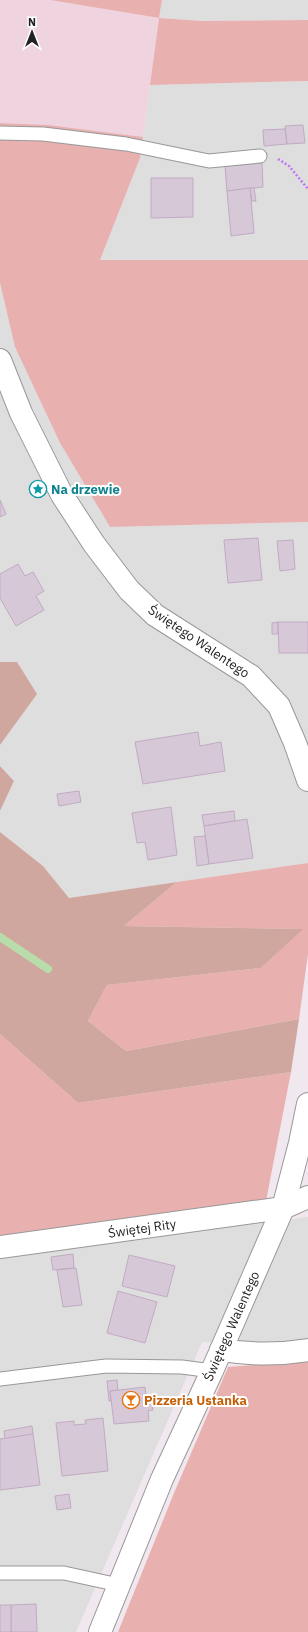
<svg xmlns="http://www.w3.org/2000/svg" width="308" height="1632" font-family="'IBM Plex Sans',sans-serif">
  <style>
    .residential { fill: #dededf }
    .farmland { fill: #efd4e0 }
    .grass { fill: #e9b0b0 }
    .forest { fill: #cfa79e }
    .lines { fill: none; stroke-linecap: round; stroke-linejoin: round }
    .stream { stroke: #b8ddaa; stroke-width: 8 }
    .building { fill: #d7c8d8; stroke: #c1aac2 }
    .service-casing { stroke: #989898; stroke-width: 15 }
    .minor-casing { stroke: #989898; stroke-width: 24 }
    .path { stroke: #c173f7; stroke-width: 2.5; stroke-dasharray: 2 2; stroke-linecap: butt }
    .service { stroke: #fff; stroke-width: 13 }
    .minor { stroke: #fff; stroke-width: 22 }
    .labels { text-anchor: middle; stroke-width: 4; stroke-linejoin: round; paint-order: stroke }
    .culture-label { font-size: 13px; font-weight: bold; fill: #0d838f; stroke: #fff; text-anchor: start }
    .street-label { font-size: 13px; fill: #212121; stroke: #fff }
    .food-label { font-size: 13px; font-weight: bold; fill: #c56008; stroke: #fff; text-anchor: start }
  </style>
  <rect width="100%" height="100%" fill="#f1e8ef"/>
  <!-- residential -->
  <g class="residential">
    <polygon points="162,0 308,0 308,20 203,21 159,18"/>
    <polygon points="308,81 308,260 100,260 140,158 150,85"/>
    <polygon points="0,283 15,347 60,443 110,527 308,522 308,863 69,898 43,866 0,832 0,811 14,781 0,766 0,745 36,694 17,662 0,662"/>
    <polygon points="308,1217 308,1340 276,1346 202,1342 76,1632 0,1632 0,1258 82,1245"/>
  </g>
  <!-- farmland -->
  <polygon class="farmland" points="0,0 50,0 159,18 143,137 49,125 0,123"/>
  <!-- grass -->
  <g class="grass">
    <polygon points="50,0 162,0 159,18 203,21 308,20 308,81 150,85 159,18"/>
    <polygon points="0,123 49,125 143,137 140,158 100,260 308,260 308,522 110,527 60,443 15,347 0,283"/>
    <polygon points="308,863 308,954 299,1019 126,1051 88,1021 107,985 261,968 302,929 124,926 177,882"/>
    <polygon points="0,1034 78,1103 291,1072 266,1201 0,1238"/>
    <polygon points="308,1358 308,1632 118,1632 174,1493 228,1367 278,1363"/>
  </g>
  <!-- forest -->
  <g class="forest">
    <polygon points="0,662 17,662 37,694 0,745"/>
    <polygon points="0,766 14,781 0,811"/>
    <polygon points="0,832 43,866 69,898 177,882 124,926 303,929 261,968 107,985 88,1021 126,1051 299,1019 291,1072 78,1103 0,1034"/>
  </g>
  <g class="lines">
    <!-- stream -->
    <polyline class="stream" points="0,937 48,969"/>
  </g>
  <!-- building -->
  <g class="building">
    <polygon points="303,125 305,143 287,144 285,126"/>
    <polygon points="285,129 287,144 264,146 263,130"/>
    <polygon points="262,163 263,187 227,191 225,166"/>
    <polygon points="151,178 193,178 193,217 151,218"/>
    <polygon points="250,188 254,188 256,201 252,201"/>
    <polygon points="250,188 254,233 231,236 227,191"/>
    <polygon points="0,500 6,514 0,517"/>
    <polygon points="258,538 262,580 228,583 224,540"/>
    <polygon points="293,540 295,569 280,571 277,541"/>
    <polygon points="18,564 25,576 33,572 44,591 36,596 44,610 16,626 0,598 0,574"/>
    <polygon points="278,622 278,634 272,634 272,623"/>
    <polygon points="278,622 308,622 308,653 279,653"/>
    <polygon points="198,732 200,746 221,742 225,771 143,784 135,742"/>
    <polygon points="79,791 81,802 59,806 57,794"/>
    <polygon points="171,807 177,855 148,860 145,842 137,843 132,813"/>
    <polygon points="234,811 235,821 204,826 202,815"/>
    <polygon points="247,819 253,858 209,864 204,826"/>
    <polygon points="205,836 209,864 197,866 194,837"/>
    <polygon points="73,1254 74,1268 53,1270 51,1257"/>
    <polygon points="129,1255 175,1266 167,1297 122,1286"/>
    <polygon points="76,1268 82,1305 63,1307 57,1270"/>
    <polygon points="118,1291 157,1302 145,1343 107,1333"/>
    <polygon points="117,1380 118,1390 110,1391 111,1401 109,1401 107,1381"/>
    <polygon points="145,1387 146,1397 151,1397 153,1410 148,1411 149,1421 114,1424 110,1391"/>
    <polygon points="103,1418 108,1471 62,1476 56,1423 74,1421 74,1425 86,1424 85,1420"/>
    <polygon points="32,1426 33,1434 5,1439 4,1431"/>
    <polygon points="33,1434 40,1485 0,1490 0,1439"/>
    <polygon points="69,1494 71,1508 57,1510 55,1496"/>
    <polygon points="36,1604 37,1632 11,1632 11,1605"/>
    <rect x="0" y="1605" width="11" height="27"/>
  </g>
  <g class="lines">
    <defs>
      <g id="service">
        <polyline points="0,133 43,134 126,144 209,161 260,156"/>
        <polyline points="0,1379 106,1366 182,1367 212,1371"/>
        <polyline points="0,1573 64,1573 119,1585"/>
      </g>
      <g id="minor">
        <polyline points="0,360 21,413 62,495 94,544 129,590 155,615 251,676 279,706 295,743 308,780"/>
        <polyline points="0,1247 283,1208 308,1197"/>
        <path d="M221,1350C252,1355 277,1355 308,1350"/>
        <polyline points="100,1632 162,1479 212,1371 283,1208 300,1143 308,1104"/>
      </g>
    </defs>
    <!-- service casing -->
    <use href="#service" class="service-casing"/>
    <!-- minor casing -->
    <use href="#minor" class="minor-casing"/>
    <!-- path -->
    <polyline class="path" points="278,159 289,166 308,189"/>
    <!-- service -->
    <use href="#service" class="service"/>
    <!-- minor -->
    <use href="#minor" class="minor"/>
  </g>
  <!-- icons -->
  <defs>
    <symbol id="sight-ring" viewBox="-11 -11 22 22"><circle r="9.5" fill="#fff" stroke="#0f9aa8" stroke-width="1.5"/><path d="M0-6L1.8-2.2L6-1.7L2.9 1.2L3.7 5.4L0 3.3L-3.7 5.4L-2.9 1.2L-6-1.7L-1.8-2.2Z" fill="#0f9aa8"/></symbol>
    <symbol id="bar-ring" viewBox="-11 -11 22 22"><circle r="9.5" fill="#fff" stroke="#e8710a" stroke-width="1.5"/><path d="M-6-5H6L.8 .8V4.5H3.5V6h-7V4.5H-.8V.8Z" fill="#e8710a"/></symbol>
  </defs>
  <g fill-rule="evenodd">
    <use href="#sight-ring" x="28" y="479" width="20" height="20"/>
    <use href="#bar-ring" x="121" y="1390" width="20" height="20"/>
  </g>
  <g class="labels">
    <!-- culture labels -->
    <g class="culture-label">
      <text x="51" y="494">Na drzewie</text>
    </g>
    <!-- street labels -->
    <g class="street-label">
      <text transform="translate(199 641) rotate(34)" y="5">Świętego Walentego</text>
      <text transform="translate(142 1228) rotate(-8)" y="5">Świętej Rity</text>
      <text transform="translate(231 1326) rotate(-66)" y="5">Świętego Walentego</text>
    </g>
    <!-- food labels -->
    <g class="food-label">
      <text x="144" y="1405">Pizzeria Ustanka</text>
    </g>
  </g>
  <!-- north arrow -->
  <g transform="translate(32 32)" stroke="#ffffff" stroke-width="3" paint-order="stroke">
  <path d="M0-3L7 15L0 10L-7 15Z" fill="#212121"/>
  <text y="-6" font-size="11" font-weight="bold" text-anchor="middle" fill="#212121">N</text>
  </g>
</svg>
